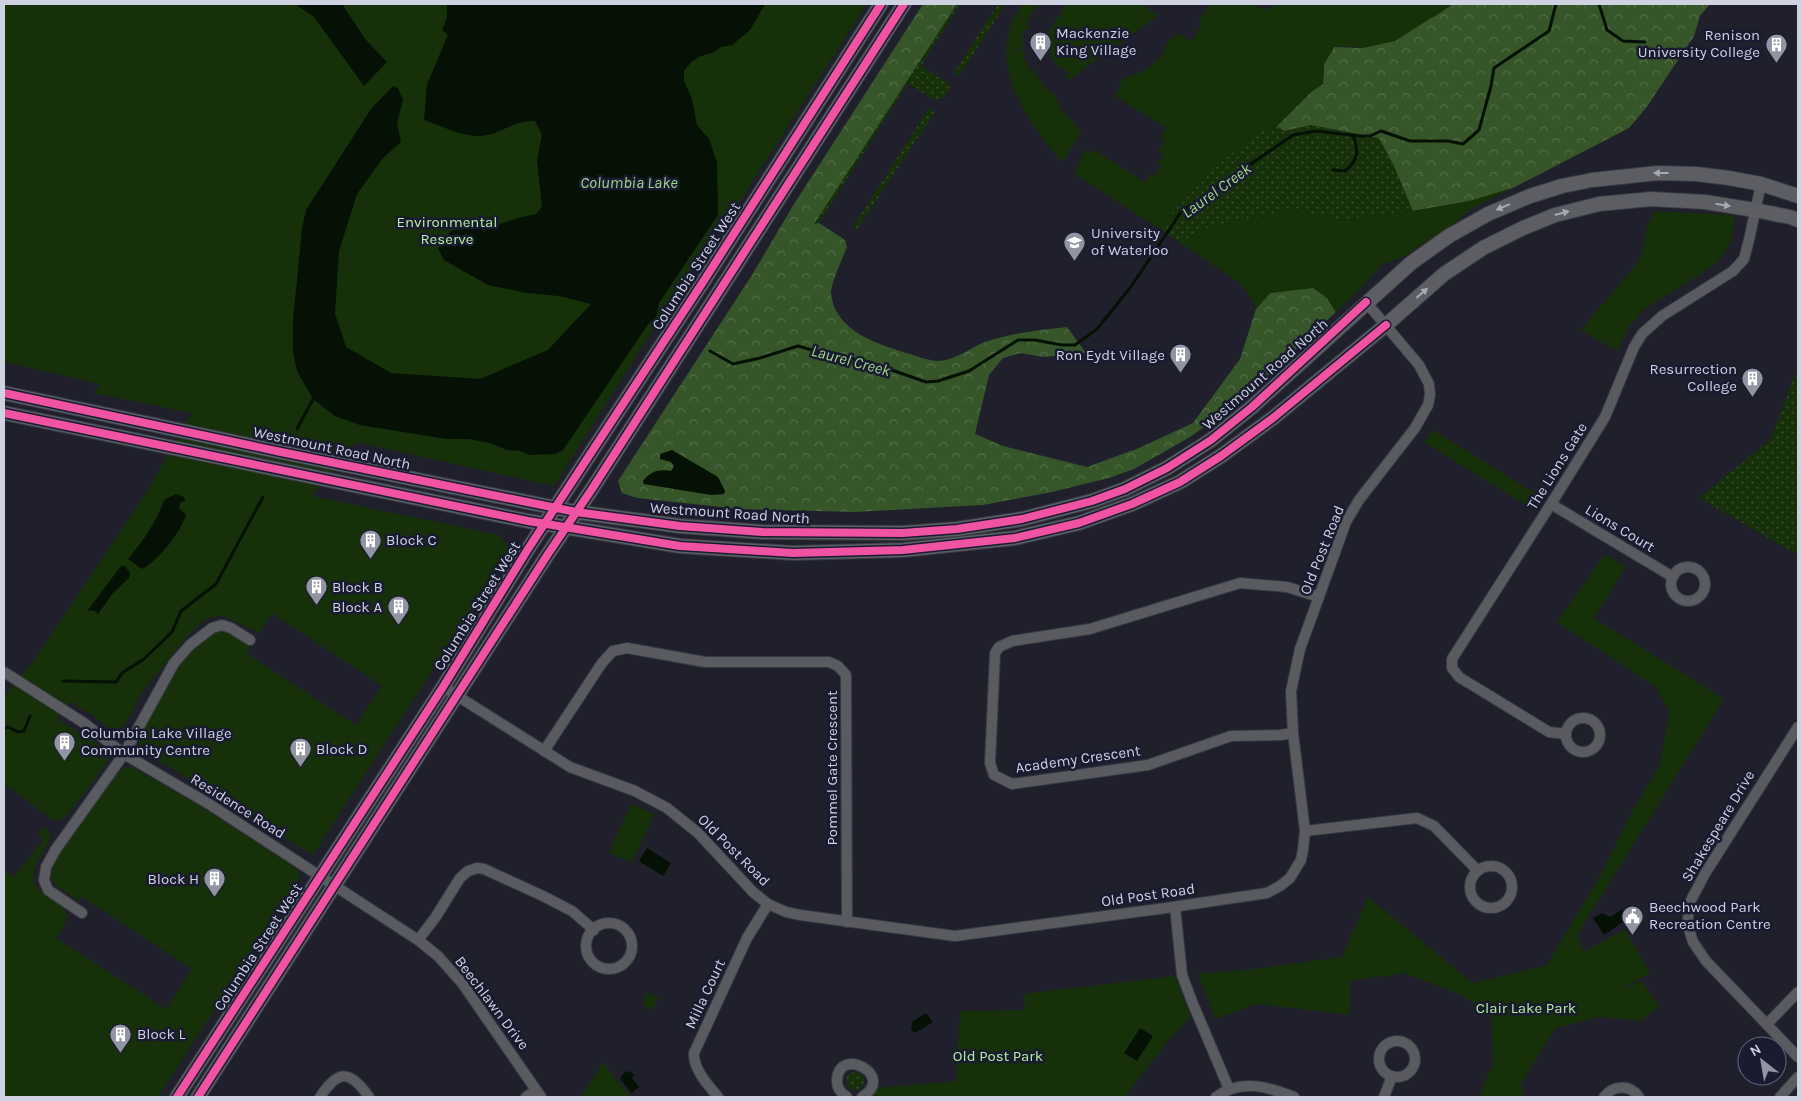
<svg xmlns="http://www.w3.org/2000/svg" width="1802" height="1101" font-family="Karla,sans-serif">
  <style>
    .grass { fill: url(#grass-dots) }
    .forest { fill: url(#forest-crowns) }
    .green { fill: #163009 }
    .water { fill: #041104 }
    .lines { fill: none; stroke-linecap: round; stroke-linejoin: round }
    .stream { stroke: #041104; stroke-width: 3 }
    .street-casing { stroke: #383a44; stroke-width: 12 }
    .secondary-casing { stroke: #383a44; stroke-width: 16 }
    .street { stroke: #5a5b60; stroke-width: 10 }
    .secondary { stroke: #5d5e64; stroke-width: 14 }
    .cycleway-casing { stroke: #191b31; stroke-width: 11 }
    .cycleway { stroke: #f153a3; stroke-width: 8 }
    .oneway { fill: #a7a9b5 }
    .labels { text-anchor: middle; stroke-width: 5; stroke-linejoin: round; paint-order: stroke }
    .poi-label { font-size: 15px; fill: #cfd2e1; stroke: #191b31; text-anchor: start }
    .park-label { font-size: 15px; fill: #b7ef9e; stroke: #191b31 }
    .street-label { font-size: 15px; fill: #cfd2e1; stroke: #191b31 }
    .water-label { font-size: 16px; font-style: italic; fill: #a0d788; stroke: #191b31 }
  </style>
  <defs>
    <pattern id="grass-dots" width="8" height="8" patternUnits="userSpaceOnUse" patternTransform="scale(1.25)"><rect width="8" height="8" fill="#163009"/><path d="M2 2h.1M6 6h.1" fill="none" stroke="#374d2d" stroke-width="1.8" stroke-linecap="round"/></pattern>
    <pattern id="forest-crowns" width="20" height="18" patternUnits="userSpaceOnUse" patternTransform="scale(1.25)"><rect width="20" height="18" fill="#365629"/><path d="M2 6a3 3 0 1 1 6 0M12 15a3 3 0 1 1 6 0" fill="none" stroke="#526d48"/></pattern>
  </defs>
  <rect width="100%" height="100%" fill="#1f202b"/>
  <!-- grass -->
  <g class="grass">
    <polygon points="957,4 960,4 921,66 948,83 950,87 945,98 934,100 908,83 819,223 813,224"/>
    <polygon points="998,4 1006,4 959,76 954,73"/>
    <polygon points="929,108 935,112 857,230 853,227"/>
    <polygon points="1311,125 1379,138 1394,166 1413,211 1340,220 1287,209 1266,216 1231,222 1201,230 1181,243 1158,228 1213,169 1257,132 1277,126 1284,131"/>
    <polygon points="1798,367 1798,555 1699,498 1771,439"/>
    <circle cx="855" cy="1081" r="9"/>
  </g>
  <!-- forest -->
  <g class="forest">
    <path d="M923,4H957L814,224L819,223L845,240L847,247C843,257 831,283 831,293C834,331 879,345 910,354C919,357 930,361 939,361C955,360 970,348 985,342C1011,333 1039,330 1067,327L1086,353L1043,357L1021,353L1003,358L989,375L975,434L1003,446L1087,467L1139,448L1193,423L1240,359L1256,309L1270,293L1313,287L1327,298L1336,312L1243,399L1190,437L1134,469L1109,478L1052,492L983,505L854,512L740,509L637,498L622,493L618,481L752,275L794,204Z"/>
    <polygon points="1453,4 1710,4 1700,16 1694,36 1646,108 1629,128 1513,188 1470,201 1413,211 1394,166 1379,138 1311,125 1284,131 1277,126 1312,91 1323,84 1324,64 1334,47 1363,48 1435,16"/>
  </g>
  <!-- green -->
  <g class="green">
    <polygon points="4,4 867,4 723,227 724,217 554,486 356,442 312,496 499,535 510,550 313,855 143,751 139,745 139,736 177,667 209,633 219,630 228,631 251,645 246,653 356,725 382,686 272,613 259,633 222,615 206,619 189,634 142,692 125,725 119,729 110,728 95,717 69,701 57,719 105,748 108,756 107,763 65,818 56,821 51,819 8,786 4,792 4,696 32,663 147,491 192,413 94,393 100,384 4,362"/>
    <path d="M1023,4H1040L1029,16L1031,18L1026,25L1029,27L1027,30H1024L1022,42L1025,43L1021,49L1026,54L1023,57L1029,65L1027,66L1030,70L1032,69L1043,84L1042,85L1044,88L1046,87L1051,94L1053,93C1058,100 1060,107 1064,114L1066,113L1081,133L1063,161L1060,160C1031,125 994,76 1010,28C1012,19 1018,11 1023,4Z"/>
    <polygon points="1067,4 1143,4 1150,11 1159,15 1069,80 1065,76 1068,73 1063,68 1061,69 1050,56 1052,54 1049,50 1046,51 1040,44"/>
    <path d="M1211,4H1251L1265,10L1277,4H1453L1395,41L1363,48L1342,46L1334,47L1324,64L1323,84L1312,91L1277,126L1257,132L1213,169L1158,228L1078,176L1074,171L1086,150L1092,153L1094,150L1145,182L1150,174L1155,176L1162,166L1157,163L1163,154L1159,151L1165,141L1160,138L1166,128L1115,96L1123,78C1138,76 1154,66 1163,54C1165,51 1165,47 1167,43C1170,39 1176,36 1179,33L1191,41L1201,26L1199,19Z"/>
    <polygon points="1513,188 1471,209 1450,227 1403,257 1381,265 1361,288 1336,312 1327,298 1313,288 1270,293 1256,309 1250,296 1241,284 1181,243 1201,230 1231,222 1266,216 1287,208 1340,220 1413,211 1470,201"/>
    <polygon points="1654,211 1735,215 1731,242 1722,257 1710,268 1643,310 1628,328 1618,351 1581,330 1639,261 1647,227"/>
    <polygon points="1433,430 1541,497 1534,510 1424,442"/>
    <polygon points="1605,554 1626,567 1594,618 1724,699 1577,935 1584,952 1625,929 1650,973 1616,992 1641,981 1659,1006 1641,1021 1599,1017 1556,1028 1521,1083 1525,1097 1479,1097 1493,1062 1491,1018 1464,996 1405,973 1350,981 1350,1015 1257,1004 1215,1019 1198,974 1253,969 1342,957 1368,897 1473,983 1547,965 1605,867 1628,819 1660,764 1669,712 1656,687 1557,622"/>
    <path d="M125,767H133C176,791 217,816 258,843C272,852 291,861 301,875L158,1097H4V869L14,877L44,839L38,834L44,827L50,833C51,849 27,865 35,884C41,898 73,902 66,921C64,927 59,933 56,938L166,1009L192,969L82,897L79,901L56,886L50,876L56,855L111,780L117,773Z"/>
    <polygon points="631,804 654,814 632,863 609,853"/>
    <polygon points="1175,976 1191,1017 1172,1036 1125,1097 871,1097 877,1088 956,1081 960,1011 1026,1010 1023,994"/>
    <polygon points="648,992 659,998 652,1010 642,1005"/>
    <polygon points="603,1062 630,1097 579,1097 584,1093"/>
  </g>
  <!-- water -->
  <g class="water">
    <polygon points="295,4 342,4 366,40 387,62 364,86 314,17"/>
    <path d="M447,4H765L750,30L732,45L721,47L712,53L701,56L691,62L684,71V81L692,99L697,125L709,139L717,162L718,215L659,303L656,318L649,323L563,450L555,454L530,455L520,451L507,450L490,443L469,439H446L360,425L335,416L313,399L297,371L293,352V320L302,229L306,210L371,109L393,86L398,88L403,100L397,123L401,142L383,158L357,194L339,251L335,314L346,347L391,373L480,379L548,350L591,304L559,296L527,293L488,285L444,260L438,248L451,231L466,228H489L518,218L536,214L542,207L537,160L542,135L535,121C517,120 504,131 487,135C467,140 443,126 424,120L427,84L448,35L442,30L447,17Z"/>
    <path d="M672,450L718,477L725,491L724,494L711,495L644,484L643,481C651,471 659,469 671,471L674,466L671,462L660,459V454Z"/>
    <path d="M176,494L184,497L185,501L180,503L179,508L186,515C180,533 159,560 142,569L128,559C143,541 156,523 164,500Z"/>
    <polygon points="121,566 125,566 130,573 129,578 113,593 98,614 95,611 88,610"/>
    <polygon points="647,848 671,863 663,876 639,861"/>
    <polygon points="1623,909 1629,918 1604,935 1593,918 1602,913 1610,917"/>
    <polygon points="926,1013 933,1022 917,1032 913,1032 911,1029 912,1022"/>
    <polygon points="1140,1028 1153,1036 1137,1061 1124,1053"/>
    <polygon points="626,1071 628,1073 631,1071 634,1076 632,1078 639,1087 631,1093 620,1078"/>
  </g>
  <g class="lines">
    <!-- stream -->
    <g class="stream">
      <polyline points="1599,4 1607,30 1623,41 1645,42"/>
      <path d="M1333,170L1345,171C1359,159 1359,152 1353,135"/>
      <polyline points="710,351 733,364 760,358 798,346 822,353 869,362 926,382 938,381 969,371 1018,340 1035,340 1062,345 1075,345 1097,329 1130,288 1181,212 1293,135 1317,131 1358,136 1370,136 1381,131 1410,141 1448,141 1463,144 1479,130 1491,86 1494,68 1549,31 1556,4"/>
      <polyline points="297,429 313,399"/>
      <polyline points="63,681 116,682 122,673 144,659 172,632 181,611 216,584 263,497"/>
      <polyline points="4,729 8,727 18,732 24,731 30,716"/>
    </g>
    <defs>
      <g id="street">
        <polyline points="1551,504 1673,577"/>
        <circle cx="1688" cy="584" r="17"/>
        <polyline points="4,672 84,723 124,754 209,804 418,940 438,956 462,983 541,1097"/>
        <polyline points="443,687 570,767 635,791 667,808 698,833 753,892 768,904 786,912 800,915 955,936 1166,908 1267,893 1280,886 1290,878 1301,860 1303,850 1305,831 1293,733 1291,691 1300,649 1346,522 1359,500 1415,428 1428,405 1430,395 1429,384 1419,365 1366,302"/>
        <circle cx="1583" cy="735" r="17"/>
        <polyline points="1798,727 1706,872 1691,900 1687,923 1693,942 1706,961 1798,1057"/>
        <polyline points="1293,733 1280,735 1231,736 1148,765 1012,784 994,775 990,763 995,653 999,647 1012,641 1090,629 1240,583 1287,587 1319,597"/>
        <polyline points="1566,734 1549,732 1459,677 1452,668 1452,659 1551,504 1605,417 1634,347 1642,334 1662,316 1733,271 1744,259 1749,240 1761,184"/>
        <polyline points="544,751 602,663 613,651 627,648 705,662 829,662 838,666 846,675 847,922"/>
        <polyline points="1305,831 1417,818 1434,826 1477,870"/>
        <circle cx="1491" cy="887" r="21"/>
        <polyline points="1175,907 1182,975 1193,1004 1229,1089"/>
        <polyline points="82,913 48,890 44,880 46,867 56,849 124,754 174,663 190,645 212,628 222,625 231,628 250,640"/>
        <circle cx="609" cy="946" r="23"/>
        <polyline points="418,940 435,918 460,878 468,871 477,868 484,869 543,896 572,911 594,930"/>
        <polyline points="1767,1024 1798,992"/>
        <circle cx="1397" cy="1059" r="18"/>
        <path d="M320,1097C339,1069 350,1070 369,1097"/>
        <polyline points="526,1097 536,1090"/>
        <path d="M718,1097C708,1085 693,1069 694,1053L747,938L768,904"/>
        <path d="M847,1097C841,1093 837,1089 837,1081C838,1044 897,1076 862,1097"/>
        <path d="M1216,1097C1241,1078 1268,1087 1294,1097"/>
        <polyline points="1384,1097 1392,1076"/>
        <path d="M1604,1097C1613,1085 1630,1084 1639,1097"/>
        <polyline points="1780,1097 1798,1077"/>
      </g>
      <g id="secondary">
        <polyline points="4,393 281,452 576,512 680,526 762,532 903,533 957,529 1022,519 1092,501 1125,489 1167,468 1211,440 1252,407 1411,263 1449,236 1488,214 1530,196 1562,186 1592,180 1658,173 1696,174 1729,178 1761,184 1798,196"/>
        <polyline points="4,413 528,521 680,546 793,553 903,550 1015,538 1079,523 1132,504 1180,482 1221,456 1273,418 1386,325 1444,274 1483,248 1523,228 1555,215 1599,204 1651,199 1705,202 1755,210 1790,217 1798,220"/>
        <polyline points="177,1097 443,687 528,549 703,282 881,4"/>
        <polyline points="198,1097 548,554 592,489 904,4"/>
      </g>
    </defs>
    <!-- street casing -->
    <use href="#street" class="street-casing"/>
    <!-- secondary casing -->
    <use href="#secondary" class="secondary-casing"/>
    <!-- street -->
    <use href="#street" class="street"/>
    <!-- secondary -->
    <use href="#secondary" class="secondary"/>
    <defs>
      <g id="cycleway">
        <polyline points="4,393 281,452 576,512 680,526 762,532 903,533 957,529 1022,519 1092,501 1125,489 1167,468 1211,440 1252,407 1366,302"/>
        <polyline points="4,413 528,521 680,546 793,553 903,550 1015,538 1079,523 1132,504 1180,482 1221,456 1273,418 1386,325"/>
        <polyline points="177,1097 443,687 528,549 703,282 881,4"/>
        <polyline points="198,1097 548,554 592,489 904,4"/>
      </g>
    </defs>
    <!-- cycleway casing -->
    <use href="#cycleway" class="cycleway-casing"/>
    <!-- cycleway -->
    <use href="#cycleway" class="cycleway"/>
  </g>
  <!-- one-way arrows -->
  <defs><path id="oneway-solid" d="M-6-.8H1V-3.2L6.5 0L1 3.2V.8H-6Z" transform="scale(1.25)"/></defs>
  <g class="oneway">
    <use href="#oneway-solid" transform="translate(1661 173) rotate(180)"/>
    <use href="#oneway-solid" transform="translate(1723 205) rotate(9)"/>
    <use href="#oneway-solid" transform="translate(1503 207) rotate(157)"/>
    <use href="#oneway-solid" transform="translate(1562 213) rotate(-15)"/>
    <use href="#oneway-solid" transform="translate(1422 293) rotate(-41)"/>
  </g>
  <!-- icons -->
  <defs>
    <symbol id="building-pin" viewBox="-11 -11 22 30"><path d="M0 17L-7.5 6A9.5 9.5 0 1 1 7.5 6Z" fill="#9194a1" stroke="#191b31"/><path d="M-4-6H4V6H1V3H-1V6H-4ZM-2.5-4.3h1.7v1.8h-1.7ZM.8-4.3h1.7v1.8H.8ZM-2.5-1h1.7V.8h-1.7ZM.8-1h1.7V.8H.8Z" fill="#fff"/></symbol>
    <symbol id="university-pin" viewBox="-11 -11 22 30"><path d="M0 17L-7.5 6A9.5 9.5 0 1 1 7.5 6Z" fill="#9194a1" stroke="#191b31"/><path d="M0-5L7-2L0 1L-7-2ZM-4 1L0 2.5L4 1V4Q0 6-4 4Z" fill="#fff"/></symbol>
    <symbol id="civic-pin" viewBox="-11 -11 22 30"><path d="M0 17L-7.5 6A9.5 9.5 0 1 1 7.5 6Z" fill="#9194a1" stroke="#191b31"/><path d="M-.6-6.5H3V-4.5H.6V-3L4-1V1h2V6H-6V1h2V-1L-.6-3ZM-1.2 2.5V6h2.4V2.5Z" fill="#fff"/></symbol>
  </defs>
  <g fill-rule="evenodd">
    <use href="#building-pin" x="1028" y="30" width="25" height="34"/>
    <use href="#building-pin" x="1764" y="32" width="25" height="34"/>
    <use href="#university-pin" x="1062" y="230" width="25" height="34"/>
    <use href="#building-pin" x="1168" y="342" width="25" height="34"/>
    <use href="#building-pin" x="1740" y="366" width="25" height="34"/>
    <use href="#building-pin" x="358" y="528" width="25" height="34"/>
    <use href="#building-pin" x="304" y="574" width="25" height="34"/>
    <use href="#building-pin" x="386" y="594" width="25" height="34"/>
    <use href="#building-pin" x="52" y="730" width="25" height="34"/>
    <use href="#building-pin" x="288" y="736" width="25" height="34"/>
    <use href="#building-pin" x="202" y="866" width="25" height="34"/>
    <use href="#civic-pin" x="1620" y="904" width="25" height="34"/>
    <use href="#building-pin" x="108" y="1022" width="25" height="34"/>
  </g>
  <g class="labels">
    <!-- poi labels -->
    <g class="poi-label">
      <text x="1056" y="38">Mackenzie<tspan x="1056" dy="17">King Village</tspan></text>
      <text x="1760" y="40" text-anchor="end">Renison<tspan x="1760" dy="17">University College</tspan></text>
      <text x="1091" y="238">University<tspan x="1091" dy="17">of Waterloo</tspan></text>
      <text x="1165" y="360" text-anchor="end">Ron Eydt Village</text>
      <text x="1737" y="374" text-anchor="end">Resurrection<tspan x="1737" dy="17">College</tspan></text>
      <text x="386" y="545">Block C</text>
      <text x="332" y="592">Block B</text>
      <text x="382" y="612" text-anchor="end">Block A</text>
      <text x="81" y="738">Columbia Lake Village<tspan x="81" dy="17">Community Centre</tspan></text>
      <text x="316" y="754">Block D</text>
      <text x="199" y="884" text-anchor="end">Block H</text>
      <text x="1649" y="912">Beechwood Park<tspan x="1649" dy="17">Recreation Centre</tspan></text>
      <text x="137" y="1039">Block L</text>
    </g>
    <!-- park labels -->
    <g class="park-label">
      <text x="447" y="227">Environmental<tspan x="447" dy="17">Reserve</tspan></text>
      <text x="1526" y="1013">Clair Lake Park</text>
      <text x="998" y="1061">Old Post Park</text>
    </g>
    <!-- street labels -->
    <g class="street-label">
      <text transform="translate(696 266) rotate(-57)" y="5">Columbia Street West</text>
      <text transform="translate(1265 374) rotate(-41)" y="5">Westmount Road North</text>
      <text transform="translate(332 448) rotate(12)" y="5">Westmount Road North</text>
      <text transform="translate(1557 466) rotate(-58)" y="5">The Lions Gate</text>
      <text transform="translate(730 513) rotate(4)" y="5">Westmount Road North</text>
      <text transform="translate(1620 528) rotate(31)" y="5">Lions Court</text>
      <text transform="translate(1322 550) rotate(-68)" y="5">Old Post Road</text>
      <text transform="translate(477 606) rotate(-58)" y="5">Columbia Street West</text>
      <text transform="translate(1078 759) rotate(-8)" y="5">Academy Crescent</text>
      <text transform="translate(832 768) rotate(-90)" y="5">Pommel Gate Crescent</text>
      <text transform="translate(238 806) rotate(32)" y="5">Residence Road</text>
      <text transform="translate(1718 826) rotate(-59)" y="5">Shakespeare Drive</text>
      <text transform="translate(734 850) rotate(45)" y="5">Old Post Road</text>
      <text transform="translate(1148 895) rotate(-8)" y="5">Old Post Road</text>
      <text transform="translate(258 947) rotate(-57)" y="5">Columbia Street West</text>
      <text transform="translate(705 994) rotate(-65)" y="5">Milla Court</text>
      <text transform="translate(492 1003) rotate(53)" y="5">Beechlawn Drive</text>
    </g>
    <!-- water labels -->
    <g class="water-label">
      <text x="629" y="188">Columbia Lake</text>
      <text transform="translate(1216 190) rotate(-36)" y="6">Laurel Creek</text>
      <text transform="translate(851 360) rotate(15)" y="6">Laurel Creek</text>
    </g>
  </g>
  <!-- border -->
  <rect width="1802" height="1101" fill="none" stroke="#cfd2e1" stroke-width="10"/>
  <!-- north arrow -->
  <g transform="translate(1762 1061) rotate(329)"><circle r="24" fill="#191b31" stroke="#626477"/>
  <path d="M0-4L9 19L0 12L-9 19Z" fill="#9194a1"/>
  <text y="-8" font-size="14" font-weight="bold" text-anchor="middle" fill="#cfd2e1">N</text>
  </g>
</svg>
